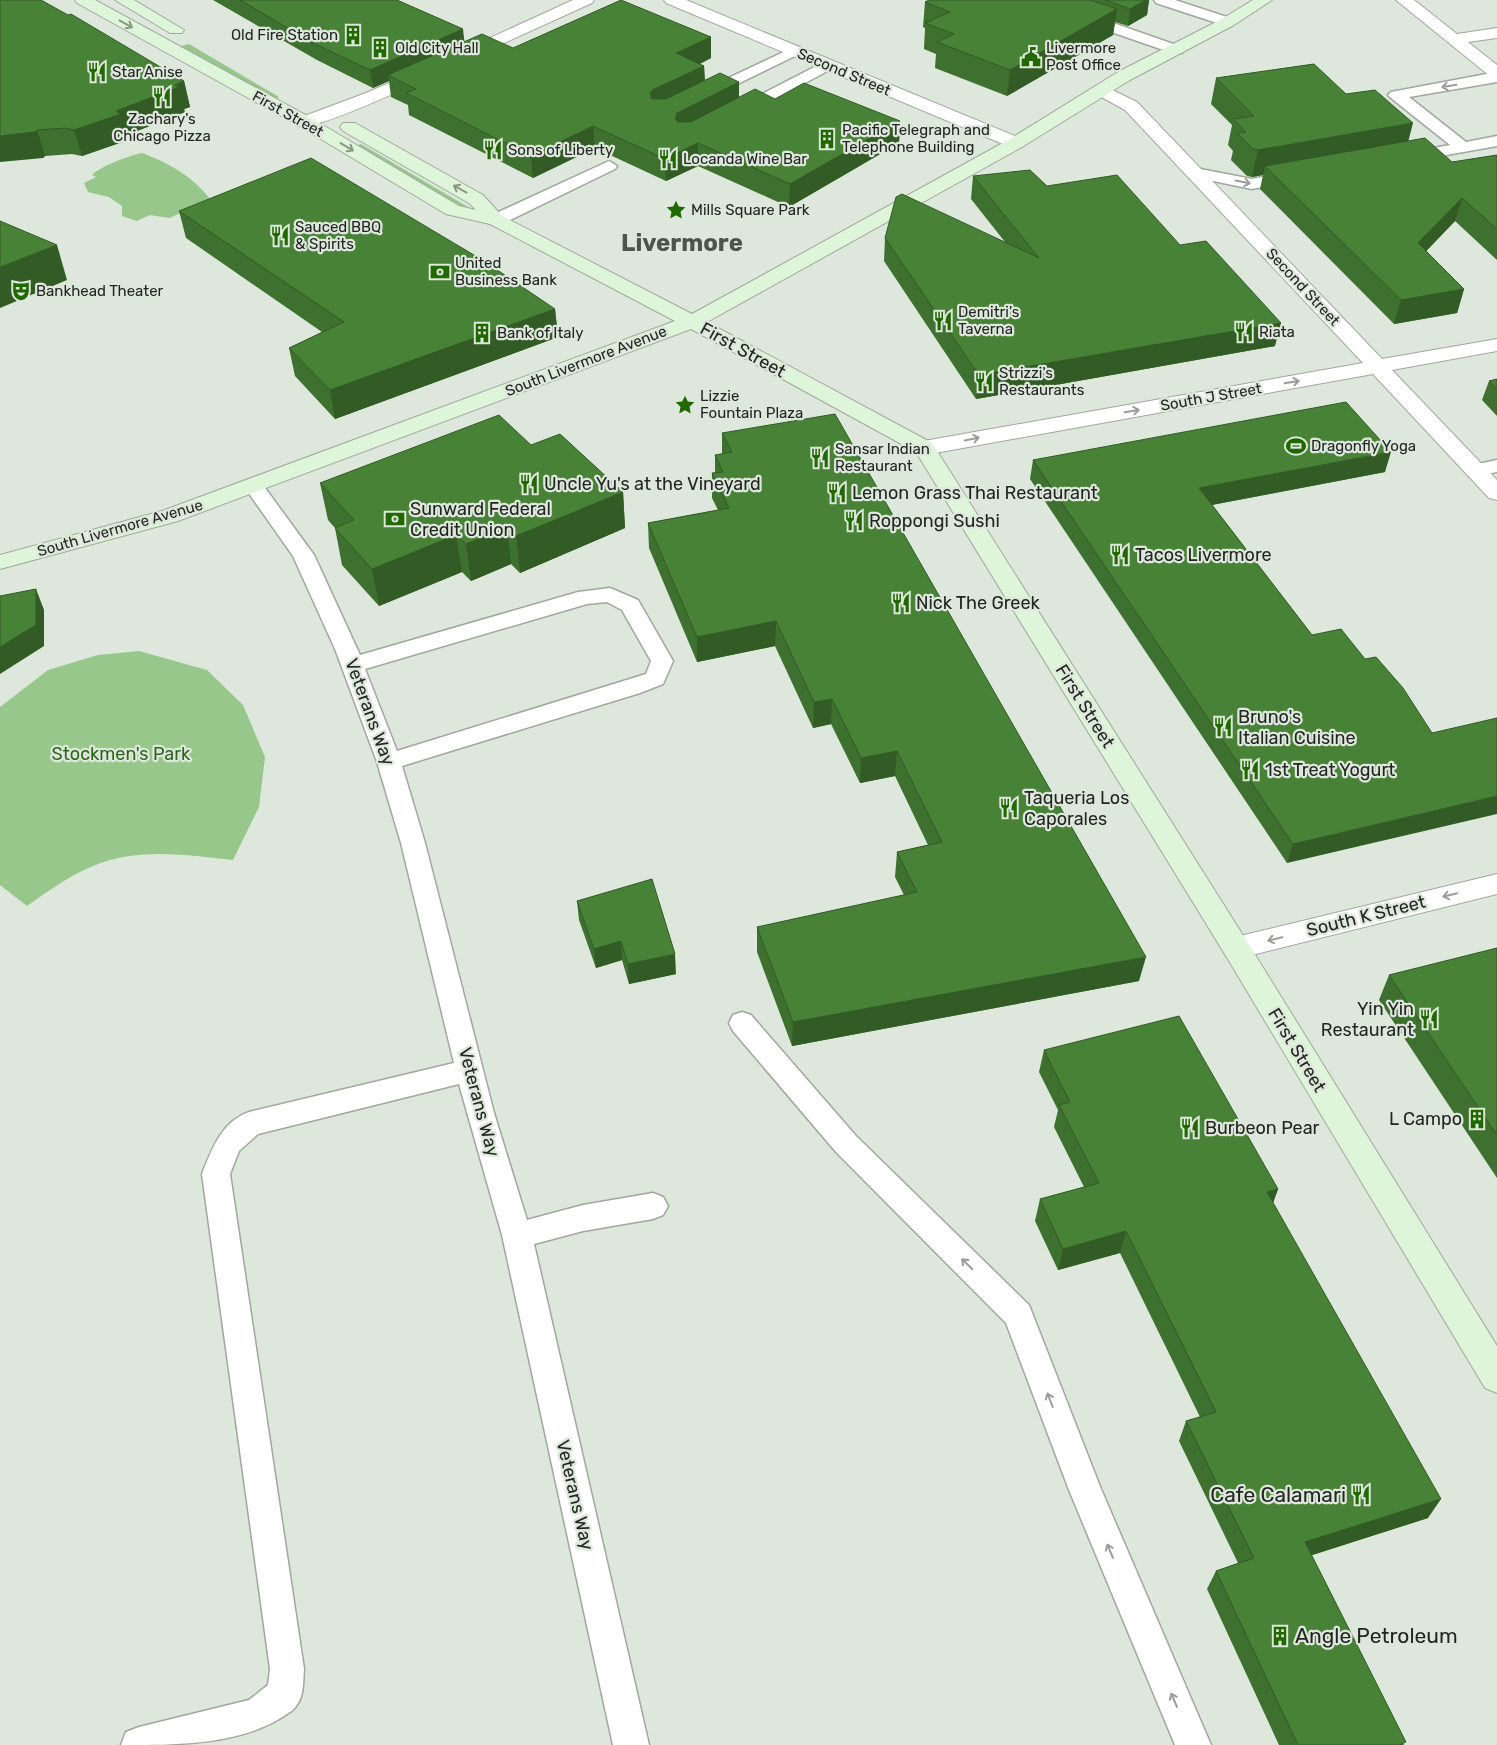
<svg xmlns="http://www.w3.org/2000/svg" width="1497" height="1745" font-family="Rubik,sans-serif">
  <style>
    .green { fill: #98c78c }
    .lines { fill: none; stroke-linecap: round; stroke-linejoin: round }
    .lane-casing { stroke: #9fa89d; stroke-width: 3 }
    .street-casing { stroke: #9fa89d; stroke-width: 2 }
    .secondary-casing { stroke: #9fa89d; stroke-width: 2 }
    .lane { fill: #fff; fill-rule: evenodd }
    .street { fill: #fff; fill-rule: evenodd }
    .secondary { fill: #dff5d9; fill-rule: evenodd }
    .wall { fill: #3e702f }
    .shaded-wall { fill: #325b26 }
    .building { fill: #488237; stroke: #325b26 }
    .oneway { stroke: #8a9786 }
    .oneway2 { stroke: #9c9d9b }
    .labels { text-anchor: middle; stroke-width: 4.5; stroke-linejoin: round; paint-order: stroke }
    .far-poi-label { font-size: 15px; fill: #222521; stroke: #dde7db; text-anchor: start }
    .far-street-label { font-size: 15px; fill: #222521; stroke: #dde7db }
    .street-label { font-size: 18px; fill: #222521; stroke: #dde7db }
    .poi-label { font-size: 18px; fill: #222521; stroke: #dde7db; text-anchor: start }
    .park-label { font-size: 18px; fill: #2d661b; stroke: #dde7db }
    .near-poi-label { font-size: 21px; fill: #222521; stroke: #dde7db; text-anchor: end }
    .far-town-label { font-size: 24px; font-weight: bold; fill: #4d544b; stroke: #dde7db }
  </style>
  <rect width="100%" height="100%" fill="#dde7db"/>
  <!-- green -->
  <g class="green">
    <polygon points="189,44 279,97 273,100 181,46"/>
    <polygon points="361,144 468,207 462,209 353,147"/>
    <path d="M142,153C171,164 192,176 211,200L169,218L150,215L137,221L122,216V206L109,197L88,192L84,183L96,177L92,175C99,167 130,155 142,153Z"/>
    <path d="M139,651L207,670L243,705L265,757L259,807L233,860C187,855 137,847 93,866C69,876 48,891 27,906L0,885V707L48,670L98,655Z"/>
  </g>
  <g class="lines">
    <defs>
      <g id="lane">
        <polygon points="1026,0 1047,0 1182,47 1184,50 1182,53 1172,53 1028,3"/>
        <polygon points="1154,0 1175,0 1233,19 1235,22 1228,26 1223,25 1156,3"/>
        <polygon points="794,47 799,48 801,51 799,54 709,98 704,100 696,95 699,92"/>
        <polygon points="828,60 833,62 836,65 833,68 745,115 739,117 731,112 733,109"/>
        <polygon points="1497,72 1497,82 1409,97 1466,142 1497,136 1497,146 1407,162 1401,160 1399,157 1401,154 1450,145 1391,98 1388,95 1391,92"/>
        <polygon points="609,161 617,166 615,169 502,224 490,224 488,220 490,216"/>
        <polygon points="1195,168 1252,179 1296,171 1302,173 1304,176 1302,179 1296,181 1252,189 1189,176 1187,173"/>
        <polygon points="1497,460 1497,472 1475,476 1468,474 1465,470 1468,466"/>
        <path d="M253,479L260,481L314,555L360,655L578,592L610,588L638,600L673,661L663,684L640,693L402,766L425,843L494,1113L527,1220L583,1205L653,1193L663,1197L668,1206L663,1215L653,1219L583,1231L534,1244L649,1745H613L502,1235L459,1084L258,1134L239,1151L230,1174L304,1669C303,1681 304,1697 296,1706C294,1710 288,1713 284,1716C240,1745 175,1745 121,1745L126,1732L139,1727L249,1700L268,1685L270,1669L202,1174C212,1149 221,1122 249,1112L454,1063L401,843L377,762L335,649L293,556L243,485L246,481ZM607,602L622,610L651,661L646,674L397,751L365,669L587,604Z"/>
        <polygon points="742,1012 751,1015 856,1136 1029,1305 1101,1489 1211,1745 1175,1745 1069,1490 1006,1323 836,1152 733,1031 729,1023 733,1015"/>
      </g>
      <g id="street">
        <polygon points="573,0 594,0 592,3 469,59 457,59 455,56 457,53"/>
        <polygon points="664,0 686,0 1022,139 1025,143 1022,147 1010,147 666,3"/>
        <polygon points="1396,0 1414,0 1457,34 1497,28 1497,38 1468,42 1497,65 1497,78 1491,77"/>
        <path d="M424,68L430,69L432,73L430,77C408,87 318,130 299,126L296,122L299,118L366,93Z"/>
        <polygon points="1102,85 1137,102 1382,359 1497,339 1497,351 1392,370 1497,480 1497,500 1489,498 1373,374 924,455 916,453 913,448 916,443 924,441 1363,363 1125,110 1096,94 1094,90 1096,86"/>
        <polygon points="1497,874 1497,894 1236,959 1226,956 1222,948 1226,940 1236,937"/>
      </g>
      <g id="secondary">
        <polygon points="75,0 95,0 311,118 459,206 476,210 469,203 343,131 340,127 343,123 355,123 483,195 502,216 692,314 1010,139 1118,72 1222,19 1253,0 1272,0 1234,25 1130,80 1022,147 707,322 932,443 1246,940 1497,1346 1497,1393 1485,1388 1226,956 916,452 691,329 178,521 0,569 0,555 162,511 675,321 490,224 446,214 299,126 77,3"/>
        <polygon points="115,0 134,0 184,30 182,33 170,33"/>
      </g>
    </defs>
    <!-- lane casing -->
    <use href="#lane" class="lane-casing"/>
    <!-- street casing -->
    <use href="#street" class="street-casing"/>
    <!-- secondary casing -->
    <use href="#secondary" class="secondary-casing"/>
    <!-- lane -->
    <use href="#lane" class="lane"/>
    <!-- street -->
    <use href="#street" class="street"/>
    <!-- secondary -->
    <use href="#secondary" class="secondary"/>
  </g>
  <!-- wall -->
  <g class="wall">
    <polygon points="0,0 184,81 190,107 184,109 185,112 127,135 128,140 82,156 72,154 45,156 43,158"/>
    <polygon points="213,0 397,0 464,42 513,48 711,37 711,58 700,64 704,66 705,81 739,82 739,98 775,99 900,121 899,143 789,207 698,166 666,181 595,148 533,178 409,115 408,105 391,97 389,81 373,88 317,60"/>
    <polygon points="929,0 1149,0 1147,15 1128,26 1115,22 1113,35 1007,96 935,68 936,54 924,49 925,28 923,27 925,2"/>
    <polygon points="1216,78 1346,94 1408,141 1452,162 1497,155 1497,260 1455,221 1426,251 1464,289 1457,313 1394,324 1260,189 1263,175 1252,177 1247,176 1231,160 1233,151 1228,145 1232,125 1211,104"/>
    <polygon points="973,176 1047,186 1180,245 1275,346 976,399 884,261 885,238 1005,242 971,199"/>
    <polygon points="179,211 555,309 558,337 335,419 295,376 289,348 322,332 186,238"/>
    <polygon points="1497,379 1497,416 1482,400 1489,381"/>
    <polygon points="722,433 1139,981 792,1046 757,952 757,927 904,895 895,877 897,852 928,845 895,776 860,783 831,724 813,728 775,646 697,662 649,548 648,523 718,510 712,498 712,473 715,473 715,455 722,454"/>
    <polygon points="531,445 623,492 625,528 520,573 511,564 471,581 462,572 379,606 342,565 335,528 328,520 320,483"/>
    <polygon points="1033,460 1385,472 1212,505 1312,635 1365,659 1432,733 1287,863 1030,479"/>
    <polygon points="577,901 676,974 629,984 622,960 596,968 579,920"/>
    <polygon points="1497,948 1497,1178 1379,1000 1389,975"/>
    <polygon points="1044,1050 1278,1189 1273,1203 1428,1518 1311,1555 1404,1745 1279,1745 1207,1589 1216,1571 1238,1563 1179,1441 1186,1421 1200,1417 1120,1253 1058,1270 1035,1221 1040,1199 1084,1187 1054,1127 1058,1110 1039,1072"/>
  </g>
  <!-- shaded-wall -->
  <g class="shaded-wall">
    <polygon points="1146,0 1149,0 1147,15 1128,26 1130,9"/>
    <polygon points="1117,9 1113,35 1007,96 1010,70"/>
    <polygon points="463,29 465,47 388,75 389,81 373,88 370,70"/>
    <polygon points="711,37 711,58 677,75 676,53"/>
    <polygon points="704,66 705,88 653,112 650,94 652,90"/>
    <polygon points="184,81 190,107 184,109 185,112 127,135 128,140 82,156 74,130 116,111"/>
    <polygon points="739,82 739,104 678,135 675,119 677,113"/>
    <polygon points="900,121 899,143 789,207 790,184"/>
    <polygon points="1413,123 1406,150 1265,166 1263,175 1252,177 1258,150"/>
    <polygon points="593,126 595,148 533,178 531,156"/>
    <polygon points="37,130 45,156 43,158 0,162 0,136"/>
    <polygon points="698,143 698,166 666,181 665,159"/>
    <polygon points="1462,198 1455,221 1411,267 1418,243"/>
    <polygon points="57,245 67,280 0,308 0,267"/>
    <polygon points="1464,289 1457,313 1394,324 1401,300"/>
    <polygon points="555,309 558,337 335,419 330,390"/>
    <polygon points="1281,323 1275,346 976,399 979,375"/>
    <polygon points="1391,452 1385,472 1195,508 1199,488"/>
    <polygon points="623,492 625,528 520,573 516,536"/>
    <polygon points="507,527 511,564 471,581 466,544"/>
    <polygon points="456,535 462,572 379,606 372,569"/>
    <polygon points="36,589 44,610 44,646 0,674 0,647"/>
    <polygon points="776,621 775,646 697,662 697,637"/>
    <polygon points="832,699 831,724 813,728 814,702"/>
    <polygon points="897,751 895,776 860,783 861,758"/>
    <polygon points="1497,796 1497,814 1287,863 1293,844"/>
    <polygon points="621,941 622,960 596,968 594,949"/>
    <polygon points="675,954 676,974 629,984 628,964"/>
    <polygon points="1146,957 1139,981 792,1046 793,1022"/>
    <polygon points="1278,1189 1270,1211 1267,1192"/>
    <polygon points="1126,1231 1120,1253 1058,1270 1063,1249"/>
    <polygon points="1441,1499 1428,1518 1294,1561 1305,1542"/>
  </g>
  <!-- building -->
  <g class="building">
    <polygon points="0,0 41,0 68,15 71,14 184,81 175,85 179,87 116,111 121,114 74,130 65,128 37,130 35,132 0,136"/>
    <polygon points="240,0 397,0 463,29 370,70 313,43"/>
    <polygon points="621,0 711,37 676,53 704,66 652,90 650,94 652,99 666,99 720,73 739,82 677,113 675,119 678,122 691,122 755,89 775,99 804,83 900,121 790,184 698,143 665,159 593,126 531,156 406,93 416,89 388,75 482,34 513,48"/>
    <polygon points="929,0 1090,0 1117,9 1010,70 937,42 954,34 925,23 950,12 925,2"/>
    <polygon points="1105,0 1146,0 1130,9"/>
    <polygon points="1314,64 1346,94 1375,90 1413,123 1258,150 1253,149 1237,133 1246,132 1233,119 1254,116 1216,78"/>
    <polygon points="1425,138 1452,162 1497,155 1497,229 1462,198 1418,243 1464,289 1401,300 1265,166"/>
    <polygon points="311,158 484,261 555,309 330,390 289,348 344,322 179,211"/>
    <polygon points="1030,170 1047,186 1117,175 1180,245 1206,241 1281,323 979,375 885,238 896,197 902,194 1039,258 973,176"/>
    <polygon points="0,221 57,245 0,267"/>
    <polygon points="1497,379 1497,389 1489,381"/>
    <polygon points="1346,402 1391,452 1199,488 1312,635 1341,629 1365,659 1376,657 1403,688 1432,733 1497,718 1497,796 1293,844 1033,460"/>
    <polygon points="835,414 1146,957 793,1022 757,927 917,892 897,852 942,842 897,751 861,758 832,699 814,702 776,621 697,637 648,523 729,508 712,473 723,472 715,455 732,452 722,433"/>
    <polygon points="499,415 531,445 560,434 623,492 516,536 507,527 466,544 456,535 372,569 335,528 354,520 320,483"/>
    <polygon points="36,589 36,625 0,647 0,596"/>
    <polygon points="652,879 675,954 628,964 621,941 594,949 577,901"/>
    <polygon points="1497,948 1497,1135 1389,975"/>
    <polygon points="1179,1016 1278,1189 1267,1192 1441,1499 1305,1542 1406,1742 1399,1745 1298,1745 1216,1571 1254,1558 1186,1421 1216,1412 1126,1231 1063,1249 1040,1199 1099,1183 1059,1105 1070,1102 1044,1050"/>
  </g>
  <!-- one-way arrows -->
  <defs><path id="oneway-shaft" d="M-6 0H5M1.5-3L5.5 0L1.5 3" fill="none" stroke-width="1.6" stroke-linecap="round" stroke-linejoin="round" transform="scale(1.25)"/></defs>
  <g class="oneway">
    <use href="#oneway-shaft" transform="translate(126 24) rotate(29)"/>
    <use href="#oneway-shaft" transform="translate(347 147) rotate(31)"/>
    <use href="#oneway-shaft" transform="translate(460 189) rotate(-151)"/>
  </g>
  <g class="oneway2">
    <use href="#oneway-shaft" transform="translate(1449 86) rotate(170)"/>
    <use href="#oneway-shaft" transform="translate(1243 182) rotate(11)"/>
    <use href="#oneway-shaft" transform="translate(1292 382) rotate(-10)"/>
    <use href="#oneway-shaft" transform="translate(1132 411) rotate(-10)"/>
    <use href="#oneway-shaft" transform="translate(972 439) rotate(-11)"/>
    <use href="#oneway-shaft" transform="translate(1450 895) rotate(166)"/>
    <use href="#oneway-shaft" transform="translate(1275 939) rotate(167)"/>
    <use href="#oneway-shaft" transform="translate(967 1264) rotate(-135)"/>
    <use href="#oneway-shaft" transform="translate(1050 1400) rotate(-111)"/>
    <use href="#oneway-shaft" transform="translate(1110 1551) rotate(-113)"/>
    <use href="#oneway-shaft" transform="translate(1174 1700) rotate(-113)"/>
  </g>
  <!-- icons -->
  <defs>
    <symbol id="building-bare" viewBox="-9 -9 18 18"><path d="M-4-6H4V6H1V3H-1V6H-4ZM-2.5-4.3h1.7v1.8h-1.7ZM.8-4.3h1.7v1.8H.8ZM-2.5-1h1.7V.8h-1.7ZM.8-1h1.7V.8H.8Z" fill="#216801" stroke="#dde7db" stroke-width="2.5" paint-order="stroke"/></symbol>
    <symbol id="civic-bare" viewBox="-9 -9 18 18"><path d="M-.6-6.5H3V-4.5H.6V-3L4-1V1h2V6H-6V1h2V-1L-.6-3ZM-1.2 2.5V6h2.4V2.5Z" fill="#216801" stroke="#dde7db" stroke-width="2.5" paint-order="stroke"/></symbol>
    <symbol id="restaurant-bare" viewBox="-9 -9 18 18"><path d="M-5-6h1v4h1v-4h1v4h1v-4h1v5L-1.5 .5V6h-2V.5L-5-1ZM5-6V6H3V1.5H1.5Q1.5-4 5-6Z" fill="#216801" stroke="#dde7db" stroke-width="2.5" paint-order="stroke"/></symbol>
    <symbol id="sight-bare" viewBox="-9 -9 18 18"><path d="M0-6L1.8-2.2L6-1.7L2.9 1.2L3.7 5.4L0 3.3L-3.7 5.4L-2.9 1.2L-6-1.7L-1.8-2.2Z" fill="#216801" stroke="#dde7db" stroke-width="2.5" paint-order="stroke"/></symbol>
    <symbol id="bank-bare" viewBox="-9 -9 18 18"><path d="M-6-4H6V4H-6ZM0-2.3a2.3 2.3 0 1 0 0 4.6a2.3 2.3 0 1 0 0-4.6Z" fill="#216801" stroke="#dde7db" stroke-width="2.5" paint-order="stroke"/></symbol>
    <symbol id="theatre-bare" viewBox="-9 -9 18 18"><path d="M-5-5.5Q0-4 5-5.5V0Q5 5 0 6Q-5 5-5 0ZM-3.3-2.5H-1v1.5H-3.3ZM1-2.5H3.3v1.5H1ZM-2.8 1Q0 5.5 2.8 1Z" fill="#216801" stroke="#dde7db" stroke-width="2.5" paint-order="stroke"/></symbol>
    <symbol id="stadium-bare" viewBox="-9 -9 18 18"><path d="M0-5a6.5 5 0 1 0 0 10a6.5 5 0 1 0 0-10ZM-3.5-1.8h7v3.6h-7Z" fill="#216801" stroke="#dde7db" stroke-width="2.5" paint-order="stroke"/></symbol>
  </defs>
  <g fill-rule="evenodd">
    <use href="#building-bare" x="339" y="21" width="28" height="28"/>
    <use href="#building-bare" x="366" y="34" width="28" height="28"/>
    <use href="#civic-bare" x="1017" y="43" width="28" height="28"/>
    <use href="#restaurant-bare" x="83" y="58" width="28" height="28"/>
    <use href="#restaurant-bare" x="148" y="83" width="28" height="28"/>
    <use href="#building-bare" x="813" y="125" width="28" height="28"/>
    <use href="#restaurant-bare" x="479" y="136" width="28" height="28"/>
    <use href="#restaurant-bare" x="654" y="145" width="28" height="28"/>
    <use href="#sight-bare" x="662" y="196" width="28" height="28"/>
    <use href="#restaurant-bare" x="266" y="222" width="28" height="28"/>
    <use href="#bank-bare" x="426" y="258" width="28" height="28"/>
    <use href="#theatre-bare" x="7" y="277" width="28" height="28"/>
    <use href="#restaurant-bare" x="929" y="307" width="28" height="28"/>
    <use href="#restaurant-bare" x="1230" y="318" width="28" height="28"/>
    <use href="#building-bare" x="468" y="319" width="28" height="28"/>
    <use href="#restaurant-bare" x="970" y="368" width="28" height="28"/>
    <use href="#sight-bare" x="671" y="391" width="28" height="28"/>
    <use href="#stadium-bare" x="1282" y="432" width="28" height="28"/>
    <use href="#restaurant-bare" x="806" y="444" width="28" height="28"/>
    <use href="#restaurant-bare" x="515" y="470" width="28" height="28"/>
    <use href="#restaurant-bare" x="823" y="479" width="28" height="28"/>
    <use href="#bank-bare" x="381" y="505" width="28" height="28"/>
    <use href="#restaurant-bare" x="840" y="507" width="28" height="28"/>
    <use href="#restaurant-bare" x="1106" y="541" width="28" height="28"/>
    <use href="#restaurant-bare" x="887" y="589" width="28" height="28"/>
    <use href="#restaurant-bare" x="1209" y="713" width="28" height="28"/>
    <use href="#restaurant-bare" x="1236" y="756" width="28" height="28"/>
    <use href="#restaurant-bare" x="995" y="794" width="28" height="28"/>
    <use href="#restaurant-bare" x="1415" y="1005" width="28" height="28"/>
    <use href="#building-bare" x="1463" y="1105" width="28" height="28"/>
    <use href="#restaurant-bare" x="1176" y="1114" width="28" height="28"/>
    <use href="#restaurant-bare" x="1347" y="1481" width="28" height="28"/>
    <use href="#building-bare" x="1266" y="1622" width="28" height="28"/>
  </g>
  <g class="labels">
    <!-- far-poi labels -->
    <g class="far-poi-label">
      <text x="338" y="40" text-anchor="end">Old Fire Station</text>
      <text x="395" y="53">Old City Hall</text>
      <text x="1046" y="53">Livermore<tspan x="1046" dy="17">Post Office</tspan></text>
      <text x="112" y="77">Star Anise</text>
      <text x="162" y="124" text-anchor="middle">Zachary's<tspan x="162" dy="17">Chicago Pizza</tspan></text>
      <text x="842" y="135">Pacific Telegraph and<tspan x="842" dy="17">Telephone Building</tspan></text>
      <text x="508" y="155">Sons of Liberty</text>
      <text x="683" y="164">Locanda Wine Bar</text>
      <text x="691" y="215">Mills Square Park</text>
      <text x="295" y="232">Sauced BBQ<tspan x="295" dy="17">&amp; Spirits</tspan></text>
      <text x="455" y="268">United<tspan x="455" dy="17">Business Bank</tspan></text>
      <text x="36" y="296">Bankhead Theater</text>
      <text x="958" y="317">Demitri's<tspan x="958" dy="17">Taverna</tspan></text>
      <text x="1259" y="337">Riata</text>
      <text x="497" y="338">Bank of Italy</text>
      <text x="999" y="378">Strizzi's<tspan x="999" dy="17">Restaurants</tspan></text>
      <text x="700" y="401">Lizzie<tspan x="700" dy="17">Fountain Plaza</tspan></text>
      <text x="1311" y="451">Dragonfly Yoga</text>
      <text x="835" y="454">Sansar Indian<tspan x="835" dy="17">Restaurant</tspan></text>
    </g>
    <!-- far-street labels -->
    <g class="far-street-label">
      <text transform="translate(844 72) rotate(23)" y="5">Second Street</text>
      <text transform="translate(288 114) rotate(29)" y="5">First Street</text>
      <text transform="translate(1303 287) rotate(47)" y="5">Second Street</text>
      <text transform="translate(586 361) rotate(-21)" y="5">South Livermore Avenue</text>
      <text transform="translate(1211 397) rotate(-10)" y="5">South J Street</text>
      <text transform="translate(120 528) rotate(-16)" y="5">South Livermore Avenue</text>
    </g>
    <!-- street labels -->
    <g class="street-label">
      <text transform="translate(743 350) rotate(29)" y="6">First Street</text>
      <text transform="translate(1085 706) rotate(58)" y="6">First Street</text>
      <text transform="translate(370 712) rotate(70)" y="6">Veterans Way</text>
      <text transform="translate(1366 916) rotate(-14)" y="6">South K Street</text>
      <text transform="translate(1297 1050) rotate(59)" y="6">First Street</text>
      <text transform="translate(479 1102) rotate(75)" y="6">Veterans Way</text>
      <text transform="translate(575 1495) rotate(77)" y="6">Veterans Way</text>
    </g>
    <!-- poi labels -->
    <g class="poi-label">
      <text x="544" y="490">Uncle Yu's at the Vineyard</text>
      <text x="852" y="499">Lemon Grass Thai Restaurant</text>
      <text x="410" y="515">Sunward Federal<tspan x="410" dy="21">Credit Union</tspan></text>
      <text x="869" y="527">Roppongi Sushi</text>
      <text x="1135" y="561">Tacos Livermore</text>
      <text x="916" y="609">Nick The Greek</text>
      <text x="1238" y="723">Bruno's<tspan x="1238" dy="21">Italian Cuisine</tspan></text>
      <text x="1265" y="776">1st Treat Yogurt</text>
      <text x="1024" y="804">Taqueria Los<tspan x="1024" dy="21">Caporales</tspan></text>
      <text x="1414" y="1015" text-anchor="end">Yin Yin<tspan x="1414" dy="21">Restaurant</tspan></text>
      <text x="1462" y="1125" text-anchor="end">L Campo</text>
      <text x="1205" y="1134">Burbeon Pear</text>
    </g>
    <!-- park labels -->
    <g class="park-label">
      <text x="121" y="760">Stockmen's Park</text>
    </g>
    <!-- near-poi labels -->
    <g class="near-poi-label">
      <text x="1346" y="1502">Cafe Calamari</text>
      <text x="1295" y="1643" text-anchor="start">Angle Petroleum</text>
    </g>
    <!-- far-town labels -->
    <g class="far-town-label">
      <text x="682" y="251">Livermore</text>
    </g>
  </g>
</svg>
